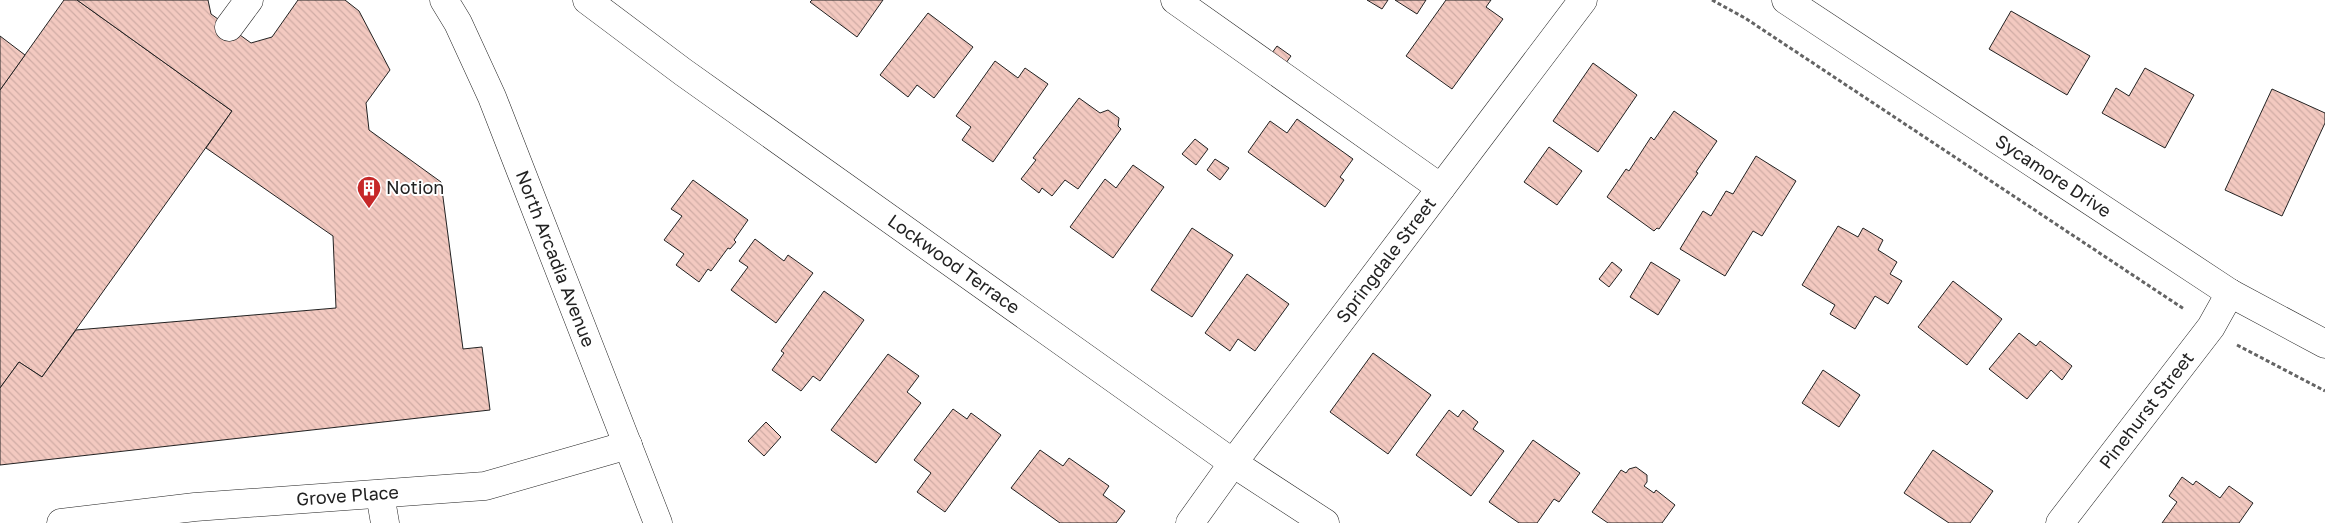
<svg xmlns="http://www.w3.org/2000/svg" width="2325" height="523" font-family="'Golos Text',sans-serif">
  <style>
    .building { fill: url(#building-back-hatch); stroke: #222 }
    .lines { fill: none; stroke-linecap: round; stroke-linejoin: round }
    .minor-casing { stroke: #222; stroke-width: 29 }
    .major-casing { stroke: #222; stroke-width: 29 }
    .path { stroke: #646464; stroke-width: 3; stroke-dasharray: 4 2.5; stroke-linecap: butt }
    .minor { stroke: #fff; stroke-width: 28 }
    .major { stroke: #fff; stroke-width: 28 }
    .labels { text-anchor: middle; stroke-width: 4; stroke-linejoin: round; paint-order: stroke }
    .street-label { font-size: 18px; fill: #222; stroke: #fff }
    .poi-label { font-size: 18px; fill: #222; stroke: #fff; text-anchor: start }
  </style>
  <defs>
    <pattern id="building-back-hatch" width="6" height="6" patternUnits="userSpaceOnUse" patternTransform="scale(1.25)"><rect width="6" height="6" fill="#f3c9c0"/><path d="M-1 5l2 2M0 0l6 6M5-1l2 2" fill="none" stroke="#d0aca5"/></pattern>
  </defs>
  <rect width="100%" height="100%" fill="#fff"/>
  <!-- building -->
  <g class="building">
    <polygon points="64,0 77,0 232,111 42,377 19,362 0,388 0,90"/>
    <polygon points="77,0 208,0 211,14 251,43 272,37 298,0 345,0 359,11 390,70 366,103 369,130 441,182 463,349 482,347 490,410 0,465 0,388 19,362 42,377 76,330 336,308 333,236 206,148 232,111"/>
    <polygon points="812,0 883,0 857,37 810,2"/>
    <polygon points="1367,0 1388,0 1382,9"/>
    <polygon points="1395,0 1426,0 1417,14"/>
    <polygon points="1446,0 1491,0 1486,7 1503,19 1452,89 1406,56"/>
    <polygon points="2011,11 2090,56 2067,95 1989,49"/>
    <polygon points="928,13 973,47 934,98 917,85 908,97 880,75"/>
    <polygon points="0,36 25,55 0,90"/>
    <polygon points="1277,46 1291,56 1283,67 1269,57"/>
    <polygon points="995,61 1018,78 1025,68 1048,84 993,162 962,140 971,127 956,116"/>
    <polygon points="1593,63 1637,95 1598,152 1553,121"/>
    <polygon points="2145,68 2194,95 2165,148 2102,113 2116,88 2129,96"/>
    <polygon points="2272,89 2325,113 2325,123 2282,216 2225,190"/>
    <polygon points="1079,98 1100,113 1108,110 1119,118 1118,126 1121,129 1078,189 1065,180 1052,196 1042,188 1039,193 1021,179 1036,160 1033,158"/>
    <polygon points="1674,111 1717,141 1696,172 1698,173 1659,229 1657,228 1654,231 1607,197 1626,169 1629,171 1651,137 1654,140"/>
    <polygon points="1297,119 1353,159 1340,177 1344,180 1325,207 1248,152 1270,121 1287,133"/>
    <polygon points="1195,139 1208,149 1196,165 1182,154"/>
    <polygon points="1549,147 1582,171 1557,205 1524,182"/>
    <polygon points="1756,156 1796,181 1762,236 1753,231 1725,276 1680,249 1703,211 1711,216 1726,191 1733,194"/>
    <polygon points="1215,159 1229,168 1220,180 1207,170"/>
    <polygon points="1133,165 1164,187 1113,258 1070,227 1105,179 1116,188"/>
    <polygon points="693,180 748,220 734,240 736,242 730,249 728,248 711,271 708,269 699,282 676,265 684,254 664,240 682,216 671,209"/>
    <polygon points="1838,226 1858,237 1863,228 1883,240 1878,250 1897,262 1890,274 1902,281 1888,304 1875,296 1855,329 1830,314 1835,305 1802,285"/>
    <polygon points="1192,228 1233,255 1192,317 1151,290"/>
    <polygon points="755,239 784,261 788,255 813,273 776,323 731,290 748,267 739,261"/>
    <polygon points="1612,262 1622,270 1609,287 1599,279"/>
    <polygon points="1651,262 1680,280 1658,315 1630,297"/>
    <polygon points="1247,274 1289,304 1255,351 1238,339 1230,351 1205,333"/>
    <polygon points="1953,281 2002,319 1967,365 1918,327"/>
    <polygon points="824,291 864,320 820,381 813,376 801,391 772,370 784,353 781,351"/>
    <polygon points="2019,333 2036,346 2040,341 2072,366 2062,380 2051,370 2027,399 1989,369"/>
    <polygon points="1373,353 1431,395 1388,454 1330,412"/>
    <polygon points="888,354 919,376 907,392 921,403 876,463 831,430"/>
    <polygon points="1823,370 1860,395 1839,427 1802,403"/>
    <polygon points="953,409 967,419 971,413 1001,435 945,512 917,492 931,473 914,460"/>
    <polygon points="1449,410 1458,417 1463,410 1478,422 1473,429 1504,451 1471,496 1416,455"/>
    <polygon points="766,422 781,437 764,456 748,441"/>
    <polygon points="1533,440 1580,473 1559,502 1554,499 1537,523 1519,523 1489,502"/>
    <polygon points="1040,450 1063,466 1069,458 1109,486 1103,495 1125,511 1116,523 1060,523 1011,488"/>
    <polygon points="1933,450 1993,491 1970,523 1949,523 1904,493"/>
    <polygon points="1636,467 1647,475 1647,482 1644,486 1654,493 1656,490 1675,505 1662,523 1608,523 1592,512 1621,470 1626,473 1629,469"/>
    <polygon points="2182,477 2193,485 2196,481 2220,498 2229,486 2253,503 2239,523 2162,523 2177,502 2169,496"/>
  </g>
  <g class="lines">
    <defs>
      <g id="minor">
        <path id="s1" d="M587,0L683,72L1233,463L1325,523"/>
        <polyline points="1175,0 1441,188"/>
        <path id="s2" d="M1786,0L2230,293L2325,344"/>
        <polyline points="229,27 249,0"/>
        <polyline points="380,494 385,523"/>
        <path id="s3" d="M61,523L195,507L485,486L628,445"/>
        <path id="s4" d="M1190,523L1233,463L1583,0"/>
        <path id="s5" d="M2060,523L2211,327L2230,293"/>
      </g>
      <g id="major">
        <path id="s6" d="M444,0L458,23L492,97L658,523"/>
      </g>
    </defs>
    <!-- minor casing -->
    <use href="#minor" class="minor-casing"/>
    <!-- major casing -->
    <use href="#major" class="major-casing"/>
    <!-- path -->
    <g class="path">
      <polyline points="1712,0 1745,18 2184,309"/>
      <polyline points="2237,345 2325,391"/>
    </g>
    <!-- minor -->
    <use href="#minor" class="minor"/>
    <!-- major -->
    <use href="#major" class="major"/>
  </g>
  <!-- icons -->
  <defs>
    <symbol id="building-pin" viewBox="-11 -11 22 30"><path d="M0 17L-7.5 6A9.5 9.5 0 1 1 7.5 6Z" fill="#c62828" stroke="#fff"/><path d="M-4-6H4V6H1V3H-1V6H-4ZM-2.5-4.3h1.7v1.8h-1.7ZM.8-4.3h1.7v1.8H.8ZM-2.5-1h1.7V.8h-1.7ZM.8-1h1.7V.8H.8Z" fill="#fff"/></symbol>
  </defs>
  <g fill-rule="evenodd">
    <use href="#building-pin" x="355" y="174" width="28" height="38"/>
  </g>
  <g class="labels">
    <!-- street labels -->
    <g class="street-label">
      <text dy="6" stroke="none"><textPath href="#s2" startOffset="320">Sycamore Drive</textPath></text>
      <text dy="6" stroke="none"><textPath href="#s6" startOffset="282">North Arcadia Avenue</textPath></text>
      <text dy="6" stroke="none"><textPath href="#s4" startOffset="328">Springdale Street</textPath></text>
      <text dy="6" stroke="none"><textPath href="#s1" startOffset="452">Lockwood Terrace</textPath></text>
      <text dy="6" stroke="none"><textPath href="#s5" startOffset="142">Pinehurst Street</textPath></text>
      <text dy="6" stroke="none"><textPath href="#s3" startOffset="288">Grove Place</textPath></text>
    </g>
    <!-- poi labels -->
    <g class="poi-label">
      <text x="386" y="194">Notion</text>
    </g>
  </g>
</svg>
